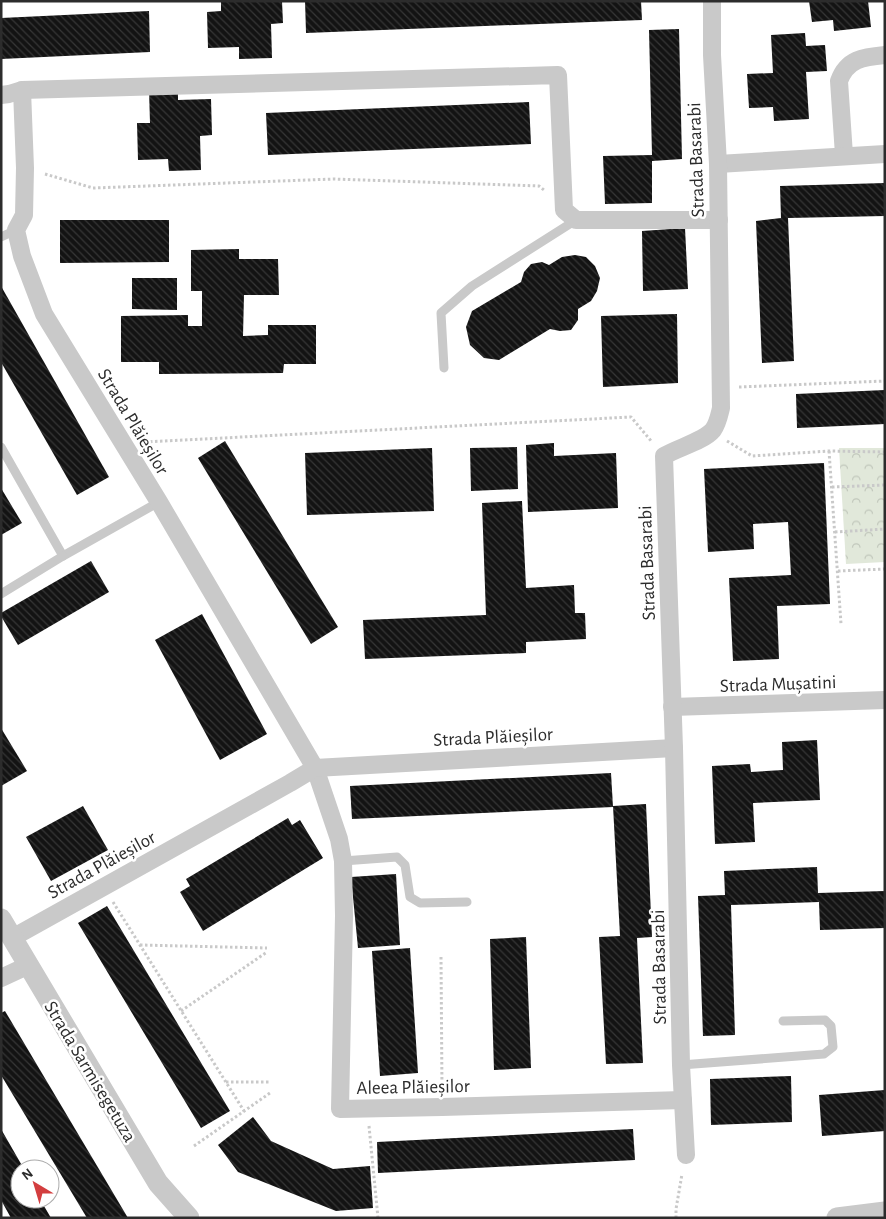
<svg xmlns="http://www.w3.org/2000/svg" width="886" height="1219" font-family="'Alegreya Sans',sans-serif">
  <style>
    .forest { fill: url(#forest-crowns) }
    .building { fill: url(#building-back-hatch) }
    .lines { fill: none; stroke-linecap: round; stroke-linejoin: round }
    .path { stroke: #c9c9c9; stroke-width: 3; stroke-dasharray: 2.5 2.5; stroke-linecap: butt }
    .service { stroke: #c9c9c9; stroke-width: 9 }
    .minor { stroke: #c9c9c9; stroke-width: 18 }
    .tertiary { stroke: #c9c9c9; stroke-width: 21 }
    .labels { text-anchor: middle; stroke-width: 5; stroke-linejoin: round; paint-order: stroke }
    .street-label { font-size: 19px; fill: #2c2c2c; stroke: #fff }
  </style>
  <defs>
    <pattern id="forest-crowns" width="20" height="18" patternUnits="userSpaceOnUse" patternTransform="scale(1.25)"><rect width="20" height="18" fill="#e1e8da"/><path d="M2 6a3 3 0 1 1 6 0M12 15a3 3 0 1 1 6 0" fill="none" stroke="#c1c7bb"/></pattern>
    <pattern id="building-back-hatch" width="6" height="6" patternUnits="userSpaceOnUse" patternTransform="scale(1.25)"><rect width="6" height="6" fill="#131313"/><path d="M-1 5l2 2M0 0l6 6M5-1l2 2" fill="none" stroke="#363636"/></pattern>
  </defs>
  <rect width="100%" height="100%" fill="#fff"/>
  <!-- forest -->
  <polygon class="forest" points="839,448 885,448 885,562 846,564"/>
  <!-- building -->
  <g class="building">
    <polygon points="221,1 282,1 283,23 271,24 272,58 239,59 239,47 208,48 207,12 221,11"/>
    <polygon points="305,1 641,1 642,20 306,33"/>
    <polygon points="809,1 868,1 871,27 834,31 833,20 812,22"/>
    <polygon points="149,11 150,52 1,59 1,18"/>
    <polygon points="679,29 682,159 652,161 652,203 605,204 603,156 652,155 649,30"/>
    <polygon points="805,33 806,46 825,45 827,71 806,72 809,119 774,121 773,107 749,108 747,74 773,73 771,35"/>
    <polygon points="178,89 178,100 211,99 212,135 200,136 201,170 169,171 168,159 138,160 137,123 150,123 149,90"/>
    <polygon points="529,102 531,144 268,155 266,113"/>
    <polygon points="885,183 885,216 788,218 794,361 762,363 756,221 781,218 780,186"/>
    <polygon points="60,220 169,220 169,262 60,263"/>
    <polygon points="685,228 688,289 643,291 642,231"/>
    <polygon points="239,249 239,259 278,259 279,295 244,295 243,336 268,335 268,325 316,325 316,364 284,364 283,373 159,374 159,362 121,362 121,316 188,315 188,326 202,326 202,291 191,291 191,250"/>
    <polygon points="575,255 586,257 595,266 600,278 597,291 591,301 578,309 578,320 571,330 560,331 550,329 499,360 484,358 470,345 466,327 472,311 521,282 524,272 531,264 542,262 549,265 562,257"/>
    <polygon points="132,278 177,278 177,310 132,309"/>
    <polygon points="1,286 109,477 77,495 1,362"/>
    <polygon points="677,314 678,383 603,387 601,316"/>
    <polygon points="885,390 885,424 797,428 796,394"/>
    <polygon points="225,441 338,627 311,644 198,458"/>
    <polygon points="554,443 554,456 616,453 618,508 528,512 526,445"/>
    <polygon points="517,447 518,489 471,491 470,448"/>
    <polygon points="432,448 434,511 307,515 305,453"/>
    <polygon points="824,463 830,604 777,606 779,659 733,661 729,578 791,575 788,522 753,524 754,549 708,552 704,469"/>
    <polygon points="1,488 22,523 1,535"/>
    <polygon points="522,501 526,588 574,585 575,613 585,613 586,639 526,642 526,653 365,659 363,620 486,615 482,503"/>
    <polygon points="91,561 109,592 18,645 1,616 1,613"/>
    <polygon points="202,614 267,734 220,760 155,640"/>
    <polygon points="1,728 27,771 1,786"/>
    <polygon points="817,740 820,800 753,803 755,842 715,844 712,766 750,764 751,772 783,770 782,742"/>
    <polygon points="611,773 613,807 352,819 350,786"/>
    <polygon points="646,804 652,937 637,938 643,1063 606,1064 599,937 620,936 613,806"/>
    <polygon points="83,806 108,850 51,881 26,837"/>
    <polygon points="288,818 292,825 300,820 323,858 203,931 180,892 190,886 186,879"/>
    <polygon points="817,867 818,893 885,891 885,928 820,930 819,902 731,905 735,1035 703,1036 698,896 725,895 724,871"/>
    <polygon points="396,874 400,945 358,948 351,877"/>
    <polygon points="107,906 230,1111 201,1128 78,923"/>
    <polygon points="526,937 531,1068 494,1070 490,939"/>
    <polygon points="410,948 418,1073 380,1076 372,951"/>
    <polygon points="5,1011 128,1218 87,1218 1,1075 1,1013"/>
    <polygon points="791,1076 792,1122 711,1125 710,1079"/>
    <polygon points="885,1090 885,1131 822,1136 819,1095"/>
    <polygon points="253,1117 271,1141 333,1169 370,1166 373,1208 336,1211 238,1172 218,1145"/>
    <polygon points="1,1129 24,1169 20,1169 20,1199 40,1199 51,1218 11,1218 1,1200"/>
    <polygon points="633,1129 635,1160 378,1173 377,1142"/>
  </g>
  <g class="lines">
    <!-- path -->
    <g class="path">
      <polyline points="45,174 93,188 334,179 539,186 544,190"/>
      <polyline points="739,387 885,381"/>
      <polyline points="727,441 752,456 829,451 885,452"/>
      <polyline points="145,442 631,417 652,442"/>
      <polyline points="829,451 841,624"/>
      <polyline points="832,487 885,485"/>
      <polyline points="835,532 885,529"/>
      <polyline points="838,571 885,569"/>
      <polyline points="113,902 244,1111"/>
      <polyline points="140,945 267,948"/>
      <polyline points="441,957 442,1089"/>
      <polyline points="181,1011 267,952"/>
      <polyline points="226,1082 270,1082"/>
      <polyline points="369,1126 378,1218"/>
      <polyline points="194,1146 270,1093"/>
      <polyline points="676,1218 676,1209 682,1174"/>
    </g>
    <!-- service -->
    <g class="service">
      <polyline points="1,237 16,230"/>
      <polyline points="444,368 441,313 472,286 576,220"/>
      <polyline points="1,447 63,556 159,502"/>
      <polyline points="1,594 63,556"/>
      <polyline points="343,861 397,857 405,865 410,897 420,903 467,902"/>
      <polyline points="681,1065 824,1054 833,1047 831,1026 825,1020 783,1021"/>
    </g>
    <!-- minor -->
    <g class="minor">
      <polyline points="22,90 558,75 564,210 576,220 719,220"/>
      <polyline points="1,95 9,94 22,90 25,168 24,215 16,230 22,256 44,314 159,502 315,768 339,839 343,861 344,916 340,1109 442,1107 683,1100"/>
      <path d="M844,155L839,81C847,59 863,57 885,55"/>
      <polyline points="718,164 885,154"/>
      <polyline points="672,707 885,700"/>
      <polyline points="12,938 290,783 315,768 674,748"/>
      <polyline points="1,978 29,965"/>
      <path d="M686,1155L681,1065L674,748L664,456C677,448 704,441 713,430C718,423 719,416 721,408L718,164L712,55V1"/>
    </g>
    <!-- tertiary -->
    <g class="tertiary">
      <polyline points="1,919 158,1183 189,1218"/>
      <polyline points="837,1218 885,1212"/>
    </g>
  </g>
  <g class="labels">
    <!-- street labels -->
    <g class="street-label">
      <text transform="translate(695 160) rotate(-92)" y="7">Strada Basarabi</text>
      <text transform="translate(134 421) rotate(59)" y="7">Strada Plăieșilor</text>
      <text transform="translate(646 563) rotate(-92)" y="7">Strada Basarabi</text>
      <text transform="translate(778 683) rotate(-2)" y="7">Strada Mușatini</text>
      <text transform="translate(493 736) rotate(-3)" y="7">Strada Plăieșilor</text>
      <text transform="translate(101 864) rotate(-29)" y="7">Strada Plăieșilor</text>
      <text transform="translate(658 967) rotate(-91)" y="7">Strada Basarabi</text>
      <text transform="translate(91 1071) rotate(59)" y="7">Strada Sarmisegetuza</text>
      <text transform="translate(413 1086) rotate(-1)" y="7">Aleea Plăieșilor</text>
    </g>
  </g>
  <!-- border -->
  <rect width="886" height="1219" fill="none" stroke="#2c2c2c" stroke-width="5"/>
  <!-- north arrow -->
  <g transform="translate(35 1184) rotate(322)"><circle r="24" fill="#ffffff" stroke="#ababab"/>
  <path d="M0-4L9 19L0 12L-9 19Z" fill="#d33e3f"/>
  <text y="-8" font-size="14" font-weight="bold" text-anchor="middle" fill="#2c2c2c">N</text>
  </g>
</svg>
